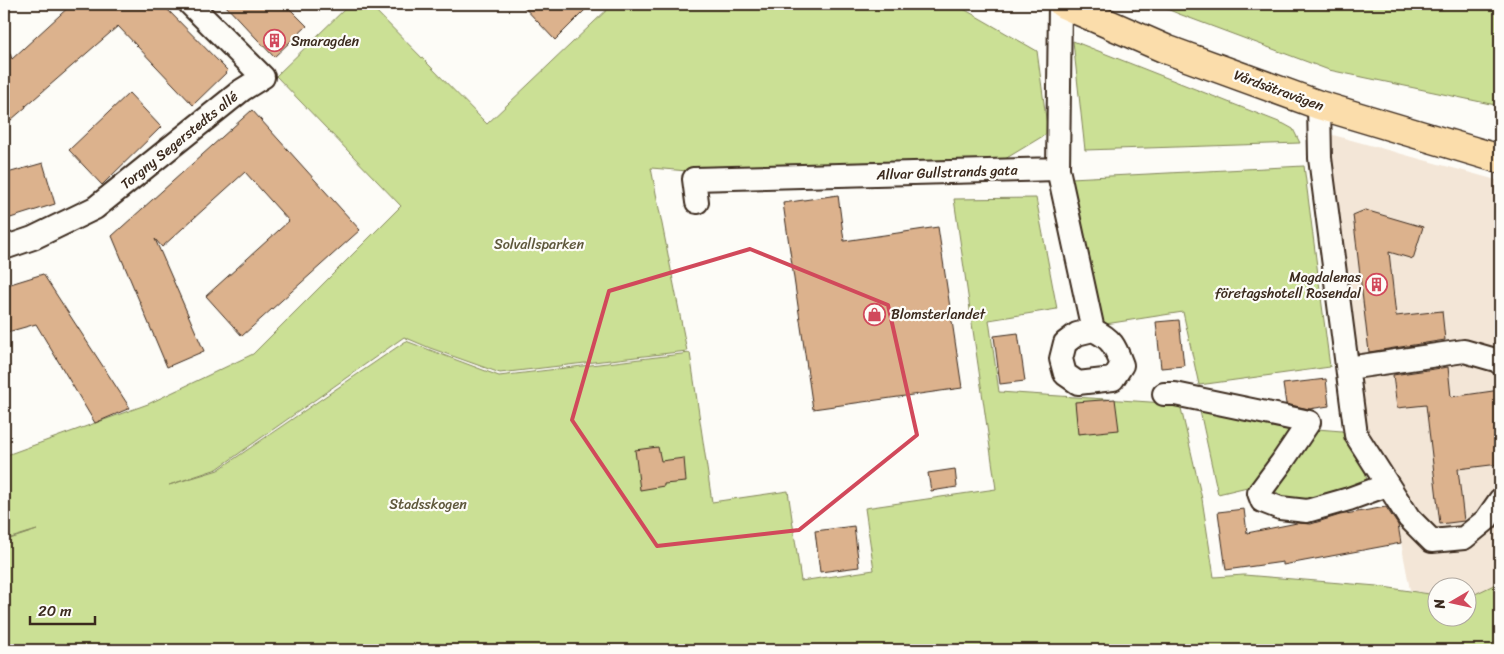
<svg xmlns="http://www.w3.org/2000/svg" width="1504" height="654" font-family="Sriracha,sans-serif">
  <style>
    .built { fill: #f3e6d7 }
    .green { fill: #cbe095; stroke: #83855a }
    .building { fill: #dcb28d; stroke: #3b2a1e }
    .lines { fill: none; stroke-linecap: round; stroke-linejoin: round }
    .minor-casing { stroke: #3b2a1e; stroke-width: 26 }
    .major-casing { stroke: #3b2a1e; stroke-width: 31 }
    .minor { stroke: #fdfcf7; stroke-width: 22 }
    .major { stroke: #fbddab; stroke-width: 28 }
    .marked { fill: none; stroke: #d1495b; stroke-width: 4; stroke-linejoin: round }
    .labels { text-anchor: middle; stroke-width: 4.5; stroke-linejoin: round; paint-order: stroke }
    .poi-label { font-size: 14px; fill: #3b2a1e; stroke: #fdfcf7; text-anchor: start }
    .street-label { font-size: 14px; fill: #3b2a1e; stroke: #fdfcf7 }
    .park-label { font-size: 14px; fill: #5f583c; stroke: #fdfcf7 }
  </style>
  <rect width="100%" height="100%" fill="#fdfcf7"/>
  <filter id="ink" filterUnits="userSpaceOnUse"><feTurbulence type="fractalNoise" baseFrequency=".02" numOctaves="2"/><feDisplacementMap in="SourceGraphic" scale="10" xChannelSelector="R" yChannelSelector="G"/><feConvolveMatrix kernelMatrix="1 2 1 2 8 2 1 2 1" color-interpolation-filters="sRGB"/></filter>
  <g filter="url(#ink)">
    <!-- built -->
    <polygon class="built" points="1333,135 1500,181 1500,582 1467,598 1466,586 1436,586 1436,595 1410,590 1394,505 1356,435 1320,158"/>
    <!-- green -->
    <g class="green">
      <polygon points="350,4 369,4 487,124 613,4 955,4 1037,51 1048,133 1005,159 712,173 651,168 687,351 500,373 430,348 404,337 217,469 169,485 218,470 406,341 499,376 690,353 712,502 788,491 801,581 874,570 865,508 996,489 954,199 1036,198 1057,309 989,320 999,392 1180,404 1202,499 1214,577 1244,575 1377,586 1436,595 1436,616 1466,616 1467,598 1500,582 1500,650 4,650 4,541 37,530 4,540 4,456 148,404 253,354 401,206 276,76"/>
      <polygon points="1155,4 1500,4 1500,106 1329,70 1179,14"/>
      <polygon points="1073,41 1284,124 1293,129 1300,143 1085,150"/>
      <polygon points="1304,166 1330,367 1199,385 1183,312 1099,325 1071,178"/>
      <polygon points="1200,411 1292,427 1342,431 1365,470 1368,488 1298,508 1264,483 1218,494"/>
    </g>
    <!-- building -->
    <g class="building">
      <polygon points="72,4 162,4 228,71 193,105 118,26 26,106 25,105 26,107 4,126 4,49 8,48 12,59"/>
      <polygon points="224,4 285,4 307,26 274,57"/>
      <polygon points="521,4 591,4 555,40"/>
      <polygon points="129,93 161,127 102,185 69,150"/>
      <polygon points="252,110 360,230 242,336 206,296 289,221 245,172 162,247 155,239 204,351 167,367 112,236"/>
      <polygon points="43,163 55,204 4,220 4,174"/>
      <polygon points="838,195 844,241 938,227 962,388 813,409 783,203"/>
      <polygon points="1365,210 1423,227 1413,259 1389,252 1396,316 1442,311 1445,340 1369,352 1353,215"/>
      <polygon points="43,274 130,408 95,423 36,324 4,333 4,286"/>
      <polygon points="1179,320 1184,366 1161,368 1156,322"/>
      <polygon points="1018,333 1025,381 1000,384 994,336"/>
      <polygon points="1448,367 1451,397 1500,390 1500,449 1498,450 1499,464 1458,469 1464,521 1440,524 1426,405 1397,408 1393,375"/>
      <polygon points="1326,379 1329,406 1309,409 1286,404 1283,384"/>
      <polygon points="1115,399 1119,430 1078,434 1075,402"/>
      <polygon points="658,447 661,461 684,458 686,482 664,484 664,486 640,490 635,450"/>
      <polygon points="955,469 957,487 931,491 928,473"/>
      <polygon points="1386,507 1398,525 1401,543 1283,565 1283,562 1226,570 1218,512 1244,509 1247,533 1297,523 1311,524 1340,515"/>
      <polygon points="854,526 859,567 820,572 815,531"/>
    </g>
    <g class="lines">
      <defs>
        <g id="minor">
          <polyline points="1319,105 1320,158 1356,435 1409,518 1432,541 1464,538 1486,520 1500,500"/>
          <polyline points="1058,169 1093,330"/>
          <polyline points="697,202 694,179 1058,169 1060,4"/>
          <polyline points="4,248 33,238 95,208 242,90 263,77 190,4"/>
          <path d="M1093,330C1112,339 1115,346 1122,365L1113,379L1078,383L1065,374L1061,359L1065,343L1077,334Z"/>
          <polyline points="1348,368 1464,351 1499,361 1500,363"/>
          <polyline points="1164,394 1175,394 1309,422 1282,462 1259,493 1262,501 1280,508 1307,511 1349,499 1387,485"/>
        </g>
        <polyline id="major" points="1063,4 1168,50 1319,105 1500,159"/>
      </defs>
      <!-- minor casing -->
      <use href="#minor" class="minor-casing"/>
      <!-- major casing -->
      <use href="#major" class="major-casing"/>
      <!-- minor -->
      <use href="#minor" class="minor"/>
      <!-- major -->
      <use href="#major" class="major"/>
    </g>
  </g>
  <!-- marked area -->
  <path class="marked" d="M750,249L888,305L917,435L799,530L657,546L572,420L609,291Z"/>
  <!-- icons -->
  <defs>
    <symbol id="building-ring" viewBox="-11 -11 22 22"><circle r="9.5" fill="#fdfcf7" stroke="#d1495b" stroke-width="1.5"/><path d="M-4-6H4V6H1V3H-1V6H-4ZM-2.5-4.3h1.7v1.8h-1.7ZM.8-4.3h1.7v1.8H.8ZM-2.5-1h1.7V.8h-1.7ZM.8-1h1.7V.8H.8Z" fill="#d1495b"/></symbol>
    <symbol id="shop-ring" viewBox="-11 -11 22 22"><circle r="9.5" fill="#fdfcf7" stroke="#d1495b" stroke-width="1.5"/><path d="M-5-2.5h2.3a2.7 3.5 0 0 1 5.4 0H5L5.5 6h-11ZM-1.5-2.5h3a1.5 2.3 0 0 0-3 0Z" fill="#d1495b"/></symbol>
  </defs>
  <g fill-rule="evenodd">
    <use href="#building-ring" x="262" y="28" width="25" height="25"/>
    <use href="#building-ring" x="1364" y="272" width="25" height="25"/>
    <use href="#shop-ring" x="862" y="302" width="25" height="25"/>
  </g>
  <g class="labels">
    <!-- poi labels -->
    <g class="poi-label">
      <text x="291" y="46">Smaragden</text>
      <text x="1361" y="282" text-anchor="end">Magdalenas<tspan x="1361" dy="16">företagshotell Rosendal</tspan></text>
      <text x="891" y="319">Blomsterlandet</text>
    </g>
    <!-- street labels -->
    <g class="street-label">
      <text transform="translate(1279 90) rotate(20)" y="5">Vårdsätravägen</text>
      <text transform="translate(179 140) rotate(-39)" y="5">Torgny Segerstedts allé</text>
      <text transform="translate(947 172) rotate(-2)" y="5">Allvar Gullstrands gata</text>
    </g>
    <!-- park labels -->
    <g class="park-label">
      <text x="539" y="249">Solvallsparken</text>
      <text x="428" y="509">Stadsskogen</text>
    </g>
  </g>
  <!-- margin -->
  <rect width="1504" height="654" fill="none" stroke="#fdfcf7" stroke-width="20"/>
  <rect x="10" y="10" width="1484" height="634" fill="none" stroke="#3b2a1e" stroke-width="2" filter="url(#ink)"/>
  <!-- north arrow -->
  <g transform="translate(1452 602) rotate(261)"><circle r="24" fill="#fdfcf7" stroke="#afa8a0"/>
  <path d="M0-4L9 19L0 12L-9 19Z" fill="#d1495b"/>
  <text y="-8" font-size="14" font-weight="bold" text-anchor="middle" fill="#3b2a1e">N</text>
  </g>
  <!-- scale -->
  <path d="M30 616v8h65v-8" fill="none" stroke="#3b2a1e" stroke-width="2.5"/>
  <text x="38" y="616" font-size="15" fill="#3b2a1e" stroke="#fdfcf7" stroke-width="4" paint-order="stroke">20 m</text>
</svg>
